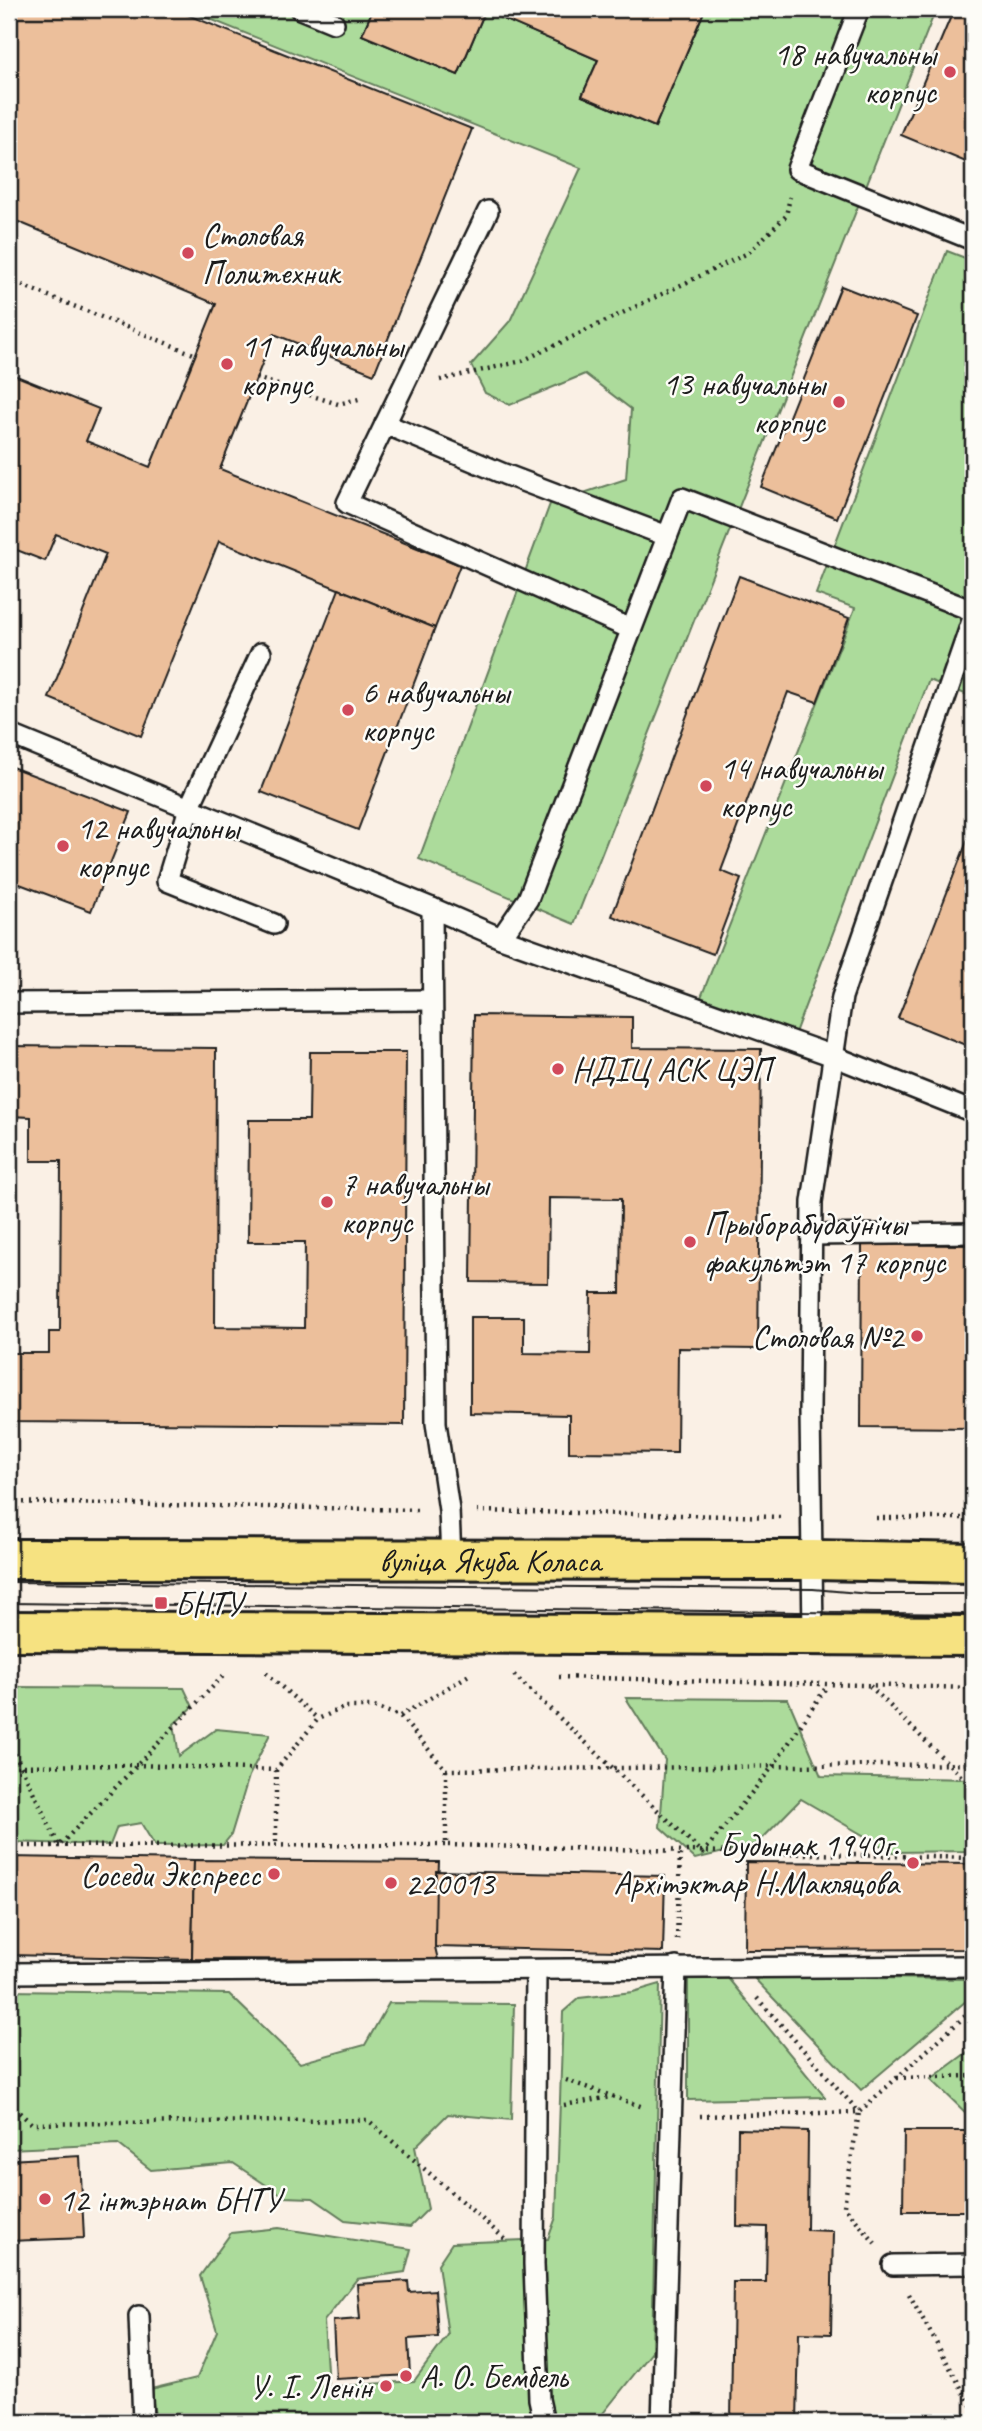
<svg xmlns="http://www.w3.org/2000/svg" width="982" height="2431" font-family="Caveat,sans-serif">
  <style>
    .green { fill: #acdb9b; stroke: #647c5c; stroke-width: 2 }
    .building { fill: #ecbf9b; stroke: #1c1c1c; stroke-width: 2 }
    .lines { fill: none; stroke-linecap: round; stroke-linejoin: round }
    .lane-casing { stroke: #1c1c1c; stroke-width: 24 }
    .primary-casing { stroke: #1c1c1c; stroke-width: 44 }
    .path { stroke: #1c1c1c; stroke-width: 4.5; stroke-dasharray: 2 5; stroke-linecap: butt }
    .lane { stroke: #fdfcf7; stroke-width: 19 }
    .primary { stroke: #f6e281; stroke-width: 38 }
    .tram { stroke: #1c1c1c; stroke-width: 2 }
    .poi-dot { fill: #d1495b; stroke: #fdfcf7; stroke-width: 2.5 }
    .labels { text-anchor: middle; stroke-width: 5; stroke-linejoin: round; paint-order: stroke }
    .poi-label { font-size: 33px; fill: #1c1c1c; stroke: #fdfcf7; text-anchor: start }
    .street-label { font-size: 33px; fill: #1c1c1c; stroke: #fdfcf7 }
  </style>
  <rect width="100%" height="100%" fill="#faf0e5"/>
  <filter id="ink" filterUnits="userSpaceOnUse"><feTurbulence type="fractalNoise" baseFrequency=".0143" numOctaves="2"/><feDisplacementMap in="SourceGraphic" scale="14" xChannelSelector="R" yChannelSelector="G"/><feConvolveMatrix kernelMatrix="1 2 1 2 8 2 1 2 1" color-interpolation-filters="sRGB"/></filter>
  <g filter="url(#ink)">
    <!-- green -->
    <g class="green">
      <polygon points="185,9 936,9 574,924 419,859 550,504 626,479 631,409 585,374 510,405 485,393 471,365 510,321 581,168"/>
      <polygon points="947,251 973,261 973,697 929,680 793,1038 698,1005 855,608 816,594"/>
      <polygon points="9,1687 184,1688 193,1707 174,1724 179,1756 216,1729 270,1734 249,1776 231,1835 223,1845 155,1846 141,1823 117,1827 110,1845 9,1842"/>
      <polygon points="626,1698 788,1699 821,1776 973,1779 973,1851 892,1852 801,1799 757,1844 695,1859 660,1827 665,1760"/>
      <polygon points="688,1970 723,1972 825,2097 688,2100"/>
      <polygon points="753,1977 973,1979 973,1995 861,2090"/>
      <polygon points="660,1984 652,2352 596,2422 156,2422 151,2389 197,2378 217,2331 200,2276 231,2233 279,2228 411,2249 405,2272 357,2279 324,2321 328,2387 414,2381 448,2335 438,2264 452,2243 548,2239 556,2217 563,2012 579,1998 633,1992"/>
      <polygon points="9,1991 229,1994 300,2063 365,2045 389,2003 514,2004 511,2120 448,2114 415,2147 428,2209 410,2227 345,2220 313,2198 284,2197 233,2163 151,2170 118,2144 9,2149"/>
      <polygon points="973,2048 973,2120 931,2079"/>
    </g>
    <!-- building -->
    <g class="building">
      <polygon points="9,9 173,9 472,129 374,374 274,334 220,469 460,565 435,628 219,541 141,736 49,698 106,554 56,534 45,561 9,547 9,373 99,409 86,441 150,467 216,304 9,218"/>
      <polygon points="373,9 705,9 655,127 582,96 598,60 485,11 458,75 362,35"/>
      <polygon points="373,9 705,9 655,127 582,96 598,60 485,11 458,75 362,35"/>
      <polygon points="954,9 973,9 973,165 901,135"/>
      <polygon points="841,286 917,316 837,518 761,487"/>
      <polygon points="739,576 849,618 817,702 788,692 721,871 741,879 713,954 612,916"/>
      <polygon points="339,589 435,628 358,830 261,792"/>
      <polygon points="9,766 131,812 91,911 9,880"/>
      <polygon points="973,826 973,1048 898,1018"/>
      <polygon points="474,1015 632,1017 632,1048 761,1049 758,1349 678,1348 677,1453 569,1452 569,1415 470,1413 470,1317 524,1317 524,1353 590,1354 591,1293 620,1293 621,1199 549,1198 548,1283 471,1282"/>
      <polygon points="9,1046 216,1048 215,1327 304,1328 305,1242 248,1242 249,1120 309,1120 310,1052 406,1052 404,1425 9,1422 9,1353 49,1353 49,1332 60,1332 61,1161 31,1161 31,1117 9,1116"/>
      <polygon points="862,1244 973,1245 973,1428 861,1427"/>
      <polygon points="9,1857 194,1860 192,1959 9,1955"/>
      <polygon points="194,1860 439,1862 435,1947 438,1960 192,1959"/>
      <polygon points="746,1862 973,1864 973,1949 745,1950"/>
      <polygon points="436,1871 665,1876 663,1952 435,1947"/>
      <polygon points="738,2129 808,2131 807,2230 833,2231 831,2334 799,2333 797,2422 731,2422 733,2282 766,2282 767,2227 737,2226"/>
      <polygon points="904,2131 973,2131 973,2211 903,2211"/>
      <polygon points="80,2156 84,2238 9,2241 9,2160"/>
      <polygon points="408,2281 409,2292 435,2290 438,2337 408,2339 410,2375 336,2379 333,2321 360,2319 357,2284"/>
    </g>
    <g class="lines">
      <defs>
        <g id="lane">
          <polyline points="300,9 334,23"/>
          <polyline points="859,9 797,169 973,240"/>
          <polyline points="488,211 347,503 631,629"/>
          <polyline points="385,424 504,474 667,536"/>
          <polyline points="973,611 682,498 528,899 501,938 833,1056 973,1112"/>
          <polyline points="261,653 189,808 167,881 274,924"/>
          <polyline points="9,734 432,908"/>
          <polyline points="9,1003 432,1000"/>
          <polyline points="812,1235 973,1233"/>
          <polyline points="451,1559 449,1510 436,1423 432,908 501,938"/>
          <polyline points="813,1634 810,1412 812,1202 842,997 973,618"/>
          <polyline points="536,1970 534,2264 539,2399 544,2422"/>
          <polyline points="9,1973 973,1966"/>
          <polyline points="893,2265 973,2264"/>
          <polyline points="139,2316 143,2422"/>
          <polyline points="662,2422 676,1967"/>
        </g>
        <g id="primary">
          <path id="s1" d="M9,1559L813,1560L973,1563"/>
          <polyline points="9,1631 973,1636"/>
        </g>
      </defs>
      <!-- lane casing -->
      <use href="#lane" class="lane-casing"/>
      <!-- primary casing -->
      <use href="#primary" class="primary-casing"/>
      <!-- path -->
      <g class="path">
        <polyline points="9,280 196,355"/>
        <polyline points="256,378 338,404 363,398"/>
        <polyline points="440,380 522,361 748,253 786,216 790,197"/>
        <polyline points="9,1502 419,1510"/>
        <polyline points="477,1511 783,1517"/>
        <polyline points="876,1518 973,1518"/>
        <polyline points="266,1673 318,1719"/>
        <polyline points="514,1675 703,1853 774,1765 827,1686"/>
        <polyline points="559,1677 973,1688"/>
        <polyline points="870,1686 973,1788"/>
        <polyline points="400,1716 469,1675"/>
        <polyline points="9,1741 59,1846 226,1673"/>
        <polyline points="9,1766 137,1765 276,1770 318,1719 345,1707 374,1707 400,1716 446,1770 973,1764"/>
        <polyline points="276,1770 276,1847"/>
        <polyline points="446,1770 446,1845 973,1858"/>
        <polyline points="9,1846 446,1845"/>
        <polyline points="677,1940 680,1853"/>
        <polyline points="757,1998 859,2112 973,2009"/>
        <polyline points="897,2078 973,2076"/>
        <polyline points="566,2080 643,2107"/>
        <polyline points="9,2103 32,2124 368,2120 505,2239"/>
        <polyline points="564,2105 611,2097"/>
        <polyline points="700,2116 859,2112 844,2206 875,2243"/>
        <polyline points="909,2294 973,2409"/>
      </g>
      <!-- lane -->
      <use href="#lane" class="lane"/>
      <!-- primary -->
      <use href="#primary" class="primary"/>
      <!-- tram -->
      <g class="tram">
        <polyline points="9,1582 813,1589 870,1594 973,1594"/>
        <polyline points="9,1603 973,1614"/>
      </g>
    </g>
  </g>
  <!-- markers -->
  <g class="poi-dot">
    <circle cx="950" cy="72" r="7"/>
    <circle cx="188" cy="253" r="7"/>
    <circle cx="227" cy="364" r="7"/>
    <circle cx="839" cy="402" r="7"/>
    <circle cx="348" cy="710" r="7"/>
    <circle cx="706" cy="786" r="7"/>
    <circle cx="63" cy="846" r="7"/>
    <circle cx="558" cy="1069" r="7"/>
    <circle cx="327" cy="1202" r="7"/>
    <circle cx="690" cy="1242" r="7"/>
    <circle cx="917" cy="1336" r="7"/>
    <rect x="154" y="1596" width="14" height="14" rx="3.5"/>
    <circle cx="913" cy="1863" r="7"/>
    <circle cx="274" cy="1874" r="7"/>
    <circle cx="391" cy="1883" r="7"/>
    <circle cx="45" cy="2199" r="7"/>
    <circle cx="406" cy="2376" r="7"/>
    <circle cx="386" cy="2386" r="7"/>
  </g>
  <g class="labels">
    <!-- poi labels -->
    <g class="poi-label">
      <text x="936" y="65" text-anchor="end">18 навучальны<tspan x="936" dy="38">корпус</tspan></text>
      <text x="202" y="246">Столовая<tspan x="202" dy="38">Политехник</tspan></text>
      <text x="241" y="357">11 навучальны<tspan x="241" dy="38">корпус</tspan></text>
      <text x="825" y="395" text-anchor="end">13 навучальны<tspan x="825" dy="38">корпус</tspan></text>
      <text x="362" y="703">6 навучальны<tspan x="362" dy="38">корпус</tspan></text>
      <text x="720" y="779">14 навучальны<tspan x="720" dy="38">корпус</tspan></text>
      <text x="77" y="839">12 навучальны<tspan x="77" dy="38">корпус</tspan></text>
      <text x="572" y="1081">НДІЦ АСК ЦЭП</text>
      <text x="341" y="1195">7 навучальны<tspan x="341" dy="38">корпус</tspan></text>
      <text x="704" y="1235">Прыборабудаўнічы<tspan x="704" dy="38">факультэт 17 корпус</tspan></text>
      <text x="903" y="1348" text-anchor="end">Столовая №2</text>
      <text x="175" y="1615">БНТУ</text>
      <text x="899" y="1856" text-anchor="end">Будынак 1940г.<tspan x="899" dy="38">Архітэктар Н.Макляцова</tspan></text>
      <text x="260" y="1886" text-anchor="end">Соседи Экспресс</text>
      <text x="405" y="1895">220013</text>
      <text x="59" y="2211">12 інтэрнат БНТУ</text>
      <text x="420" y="2388">А. О. Бембель</text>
      <text x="372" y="2398" text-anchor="end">У. І. Ленін</text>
    </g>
    <!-- street labels -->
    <g class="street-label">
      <text dy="12" stroke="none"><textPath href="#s1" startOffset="481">вуліца Якуба Коласа</textPath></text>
    </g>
  </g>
  <!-- margin -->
  <rect width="982" height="2431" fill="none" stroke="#fdfcf7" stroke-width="35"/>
  <rect x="18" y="18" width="947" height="2396" fill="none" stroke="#1c1c1c" stroke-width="2.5" filter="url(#ink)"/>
</svg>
